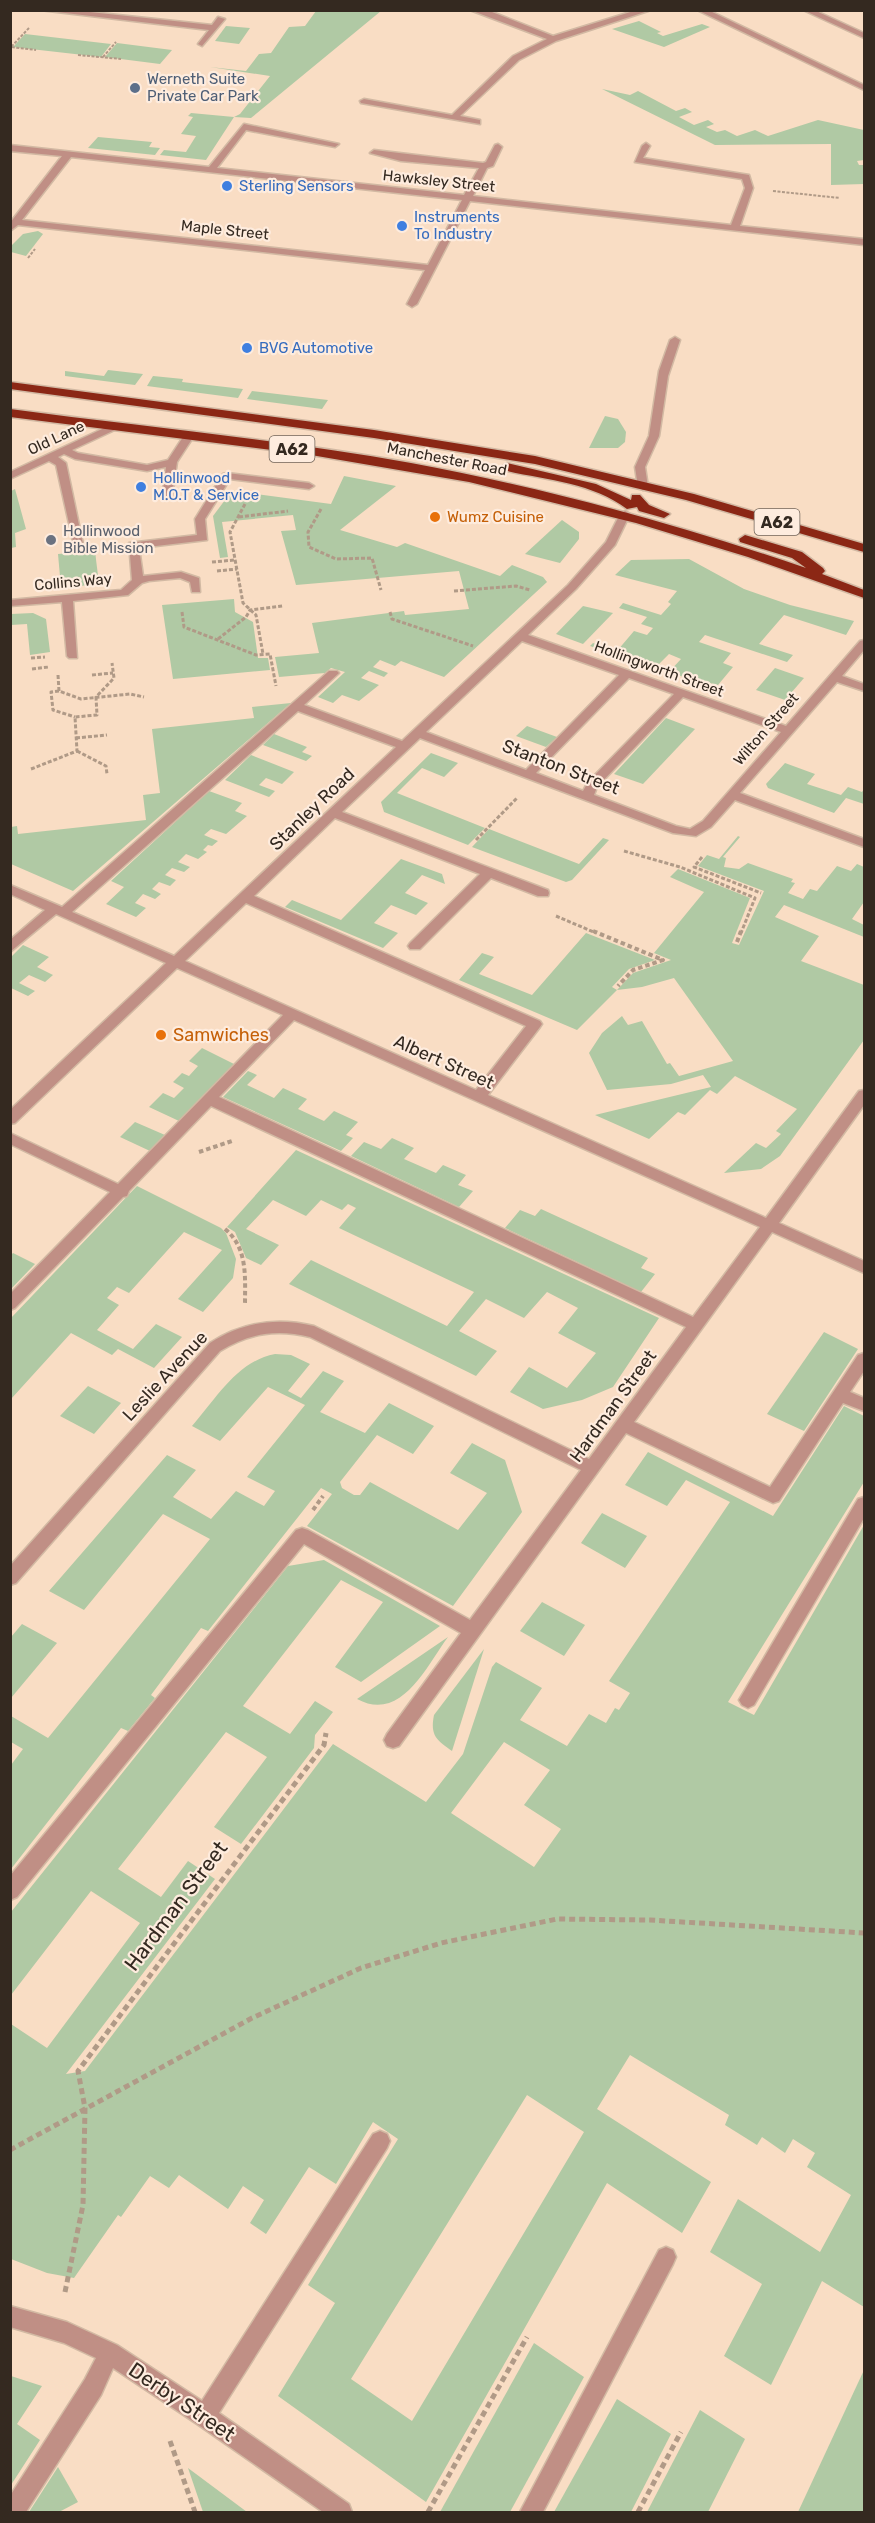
<svg xmlns="http://www.w3.org/2000/svg" width="875" height="2523" font-family="Rubik,sans-serif">
  <style>
    .green { fill: #b0c9a4; fill-rule: evenodd }
    .lines { fill: none; stroke-linecap: round; stroke-linejoin: round }
    .minor-casing { stroke: #d2b9a3; stroke-width: 3 }
    .highway-casing { stroke: #d2b9a3; stroke-width: 3 }
    .path-far3 { stroke: #b09a87; stroke-width: 2; stroke-dasharray: 3 1.5; stroke-linecap: butt }
    .path-far2 { stroke: #b09a87; stroke-width: 3; stroke-dasharray: 4 2; stroke-linecap: butt }
    .path-far1 { stroke: #b09a87; stroke-width: 4; stroke-dasharray: 4.5 3; stroke-linecap: butt }
    .path { stroke: #b09a87; stroke-width: 5; stroke-dasharray: 6 4; stroke-linecap: butt }
    .minor { fill: #c08f85; fill-rule: evenodd }
    .highway { fill: #8b2715; fill-rule: evenodd }
    .service-dot { fill: #5c6f8a; stroke: #feecde; stroke-width: 2 }
    .shop-dot { fill: #3f7fe0; stroke: #feecde; stroke-width: 2 }
    .food-dot { fill: #e8710a; stroke: #feecde; stroke-width: 2 }
    .worship-dot { fill: #6b7280; stroke: #feecde; stroke-width: 2 }
    .labels { text-anchor: middle; stroke-width: 4.5; stroke-linejoin: round; paint-order: stroke }
    .far-service-label { font-size: 15px; fill: #4e5e75; stroke: #feecde; text-anchor: start }
    .far-street-label { font-size: 15px; fill: #342920; stroke: #feecde }
    .far-shop-label { font-size: 15px; fill: #366cbe; stroke: #feecde; text-anchor: start }
    .far-food-label { font-size: 15px; fill: #c56008; stroke: #feecde; text-anchor: start }
    .far-worship-label { font-size: 15px; fill: #5b616d; stroke: #feecde; text-anchor: start }
    .shield { fill: #feecde; stroke: #716459; stroke-width: 1.5 }
    .shield-label { font-size: 16px; font-weight: bold; fill: #342920 }
    .street-label { font-size: 18px; fill: #342920; stroke: #feecde }
    .food-label { font-size: 18px; fill: #c56008; stroke: #feecde; text-anchor: start }
    .near-street-label { font-size: 21px; fill: #342920; stroke: #feecde }
  </style>
  <rect width="100%" height="100%" fill="#f9ddc4"/>
  <!-- green -->
  <g class="green">
    <polygon points="316,11 381,11 251,118 234,117 206,160 160,155 164,150 186,152 196,136 181,134 193,117 188,116 191,113 234,117 240,114 270,76 210,67 246,71 259,54 271,53 289,27 305,26"/>
    <polygon points="639,21 661,32 657,33 663,36 702,24 710,27 664,47 612,29"/>
    <polygon points="226,26 250,28 239,44 215,41"/>
    <polygon points="25,34 111,44 101,57 13,47"/>
    <polygon points="117,43 172,50 160,64 105,57"/>
    <polygon points="602,89 630,95 638,91 676,111 685,108 692,112 679,117 694,125 708,120 714,124 706,127 717,132 725,130 737,136 755,130 768,136 818,120 864,130 864,160 857,161 859,165 864,165 864,184 831,185 831,144 715,145"/>
    <polygon points="98,137 152,142 149,147 160,148 155,155 88,148"/>
    <polygon points="38,231 43,234 26,256 11,252 11,246 23,234"/>
    <polygon points="108,370 143,374 135,385 65,376 65,371 104,376"/>
    <polygon points="153,376 183,379 182,382 243,389 238,398 147,386"/>
    <polygon points="252,391 328,400 322,409 247,399"/>
    <polygon points="605,416 618,419 626,432 625,442 618,448 589,448"/>
    <polygon points="344,476 396,486 340,530 397,547 405,543 500,576 512,565 543,577 547,582 444,677 401,661 395,666 380,660 373,667 388,673 384,677 369,671 361,678 379,685 359,701 342,695 333,703 318,697 345,672 331,668 325,673 279,677 275,657 319,653 312,623 404,611 405,615 469,609 459,571 296,585 281,531 296,530 293,515 222,522 228,557 220,558 213,516 228,496 241,492 331,504"/>
    <polygon points="15,489 26,529 15,533 16,547 11,548 11,491"/>
    <polygon points="562,520 579,532 579,539 560,563 525,554"/>
    <polygon points="95,551 99,584 61,588 58,554"/>
    <polygon points="689,559 744,589 790,605 854,621 846,635 784,615 759,644 793,655 787,662 705,635 699,642 731,653 723,663 733,667 718,685 668,673 681,659 669,654 655,668 590,646 593,643 617,651 634,631 647,635 653,628 641,624 647,617 619,608 623,603 661,615 671,604 668,602 677,591 615,575 631,560"/>
    <polygon points="234,599 235,612 253,622 258,658 268,658 270,670 173,679 162,605"/>
    <polygon points="583,606 613,613 583,644 556,634"/>
    <polygon points="33,613 46,619 50,652 30,655 27,624 11,625 11,614"/>
    <polygon points="775,668 804,678 785,700 756,690"/>
    <polygon points="291,703 73,891 11,864 11,827 17,826 18,834 146,820 143,795 160,793 152,729 254,718 252,707"/>
    <polygon points="666,718 695,729 643,784 614,774"/>
    <polygon points="527,726 557,737 546,747 516,736"/>
    <polygon points="274,734 307,747 302,752 312,756 306,761 263,745"/>
    <polygon points="431,753 458,763 444,777 422,768 397,793 485,828 468,845 384,812 381,802"/>
    <polygon points="251,755 294,772 282,784 266,778 259,785 275,791 269,797 225,780"/>
    <polygon points="785,763 815,774 807,784 841,795 848,787 862,792 864,789 864,804 846,798 834,813 768,788 766,784"/>
    <polygon points="209,791 242,803 235,811 247,816 226,834 211,829 204,835 218,841 212,846 208,845 203,850 207,852 198,859 186,854 178,862 190,867 184,872 172,868 165,875 176,880 170,886 159,882 152,889 161,894 155,899 143,894 135,903 146,908 136,917 106,904 124,887 111,881"/>
    <polygon points="489,829 579,864 603,838 609,840 572,880 566,882 472,847"/>
    <polygon points="738,836 740,837 723,857 726,858 724,867 739,869 748,863 793,879 791,882 795,883 788,893 803,899 810,889 817,891 837,866 851,871 857,864 864,867 864,902 852,919 864,925 864,937 784,905 775,917 819,936 801,961 864,985 864,1040 780,1156 761,1169 724,1173 756,1143 766,1148 781,1134 776,1131 797,1109 735,1076 717,1094 710,1090 685,1115 678,1112 649,1139 595,1115 711,1087 703,1075 671,1084 607,1090 589,1053 602,1033 622,1016 628,1025 642,1021 667,1064 670,1063 679,1076 733,1061 674,978 642,987 617,990 577,1030 459,980 482,953 494,957 479,974 532,995 586,933 655,960 629,969 612,987 617,990 633,973 671,960 654,953 704,892 670,877 678,869 750,898 732,943 739,945 764,891 698,866 707,855 719,859"/>
    <polygon points="401,859 442,874 445,884 422,875 405,893 428,903 416,915 391,905 374,923 398,933 383,948 285,907 292,900 341,920"/>
    <polygon points="23,945 49,957 37,967 53,975 45,982 29,975 19,983 35,991 28,996 11,988 11,957"/>
    <polygon points="202,1048 234,1064 179,1121 149,1107 163,1093 174,1098 184,1088 173,1082 182,1073 189,1076 198,1066 189,1061"/>
    <polygon points="248,1071 257,1075 247,1085 274,1098 283,1088 307,1099 298,1109 324,1121 334,1111 358,1122 346,1135 353,1138 341,1151 223,1097"/>
    <polygon points="135,1122 165,1135 150,1151 120,1137"/>
    <polygon points="392,1138 414,1148 404,1159 436,1173 443,1165 466,1175 458,1185 473,1191 459,1207 351,1156 364,1142 381,1149"/>
    <polygon points="296,1150 659,1318 613,1387 582,1400 543,1409 510,1392 529,1367 567,1388 596,1353 558,1333 578,1308 547,1292 524,1318 486,1299 459,1331 497,1351 476,1376 289,1284 311,1260 447,1326 474,1292 339,1228 356,1208 348,1204 342,1210 321,1200 306,1216 273,1200 246,1229 279,1245 261,1265 246,1258 235,1232 227,1227"/>
    <polygon points="137,1186 221,1228 226,1233 236,1259 233,1278 203,1312 178,1299 222,1250 184,1232 129,1293 117,1287 107,1298 119,1305 97,1330 133,1349 156,1324 182,1337 154,1368 118,1349 112,1355 71,1333 11,1399 11,1318"/>
    <polygon points="541,1209 648,1258 641,1268 655,1274 641,1292 505,1228 520,1210 535,1216"/>
    <polygon points="13,1253 35,1264 11,1289 11,1255"/>
    <polygon points="824,1332 858,1349 804,1431 767,1414"/>
    <path d="M275,1354L291,1355L310,1364L288,1391L301,1398L323,1371L344,1381L320,1412L365,1433L389,1403L434,1426L413,1454L377,1435L340,1482L342,1488L354,1495H360L370,1482L458,1530L487,1493L450,1473L472,1443L505,1460L522,1512L453,1606L307,1526L332,1494L321,1488L208,1631L201,1628L151,1695L155,1698L128,1731L121,1728L11,1869V1765L23,1749L11,1742V1716L48,1738L210,1539L163,1514L84,1610L49,1591L167,1455L196,1470L173,1497L211,1519L236,1491L264,1506L275,1491L247,1477L305,1405L268,1387L220,1441L192,1426C216,1399 237,1361 275,1354Z"/>
    <polygon points="88,1386 121,1403 94,1434 60,1416"/>
    <path d="M844,1406L864,1416V1482L728,1702L754,1715L864,1525V2307L822,2281L771,2385L724,2356L762,2284L710,2252L738,2199L820,2252L851,2195L807,2167L815,2153L793,2139L785,2153L762,2137L757,2145L725,2125L729,2115L630,2055L597,2109L711,2182L682,2233L607,2183L426,2502L278,2396L335,2303L308,2285L398,2139L373,2122L336,2184L309,2167L266,2234L250,2223L264,2200L243,2186L228,2209L179,2175L169,2188L150,2176L121,2217L118,2215L74,2278L47,2273L11,2259V2024L47,2048L140,1923L91,1891L11,1995V1912L288,1566L324,1560L440,1626L361,1682L335,1667L383,1602L341,1580L243,1706L290,1734L315,1701L333,1712L315,1735L314,1748L241,1844L214,1827L267,1757L226,1732L118,1869L161,1897L188,1861L215,1879L66,2074L85,2071L333,1744L426,1802L463,1754L492,1667L496,1662L542,1688L520,1720L567,1746L589,1714L606,1723L615,1708L619,1710L630,1693L609,1681L730,1502L686,1480L667,1506L625,1485L648,1452L773,1516ZM504,1742L550,1770L524,1805L561,1829L534,1867L451,1813ZM527,2095L584,2132L412,2421L351,2379Z"/>
    <polygon points="602,1513 647,1536 625,1568 581,1543"/>
    <polygon points="542,1602 585,1625 564,1656 520,1631"/>
    <polygon points="22,1624 57,1643 11,1698 11,1637"/>
    <path d="M448,1637C426,1667 401,1723 357,1699Z"/>
    <path d="M484,1649L452,1751C436,1740 430,1735 434,1715Z"/>
    <polygon points="534,2343 584,2377 510,2512 440,2512"/>
    <polygon points="864,2370 864,2512 798,2512"/>
    <polygon points="11,2376 42,2386 17,2424 40,2440 11,2485"/>
    <polygon points="617,2399 671,2434 631,2512 554,2512"/>
    <polygon points="700,2410 745,2439 708,2512 647,2512"/>
    <polygon points="58,2467 78,2502 59,2512 29,2512"/>
    <polygon points="188,2468 247,2512 203,2512"/>
  </g>
  <g class="lines">
    <defs>
      <g id="minor">
        <polygon points="40,10 71,10 212,25 218,17 225,19 202,46 198,44 209,30"/>
        <polygon points="470,10 492,12 553,36 637,10 651,10 556,41 519,60 460,116 480,120 480,124 361,103 360,101 364,99 452,115 513,56 547,39"/>
        <polygon points="697,10 708,10 864,85 864,90"/>
        <polygon points="803,10 814,10 864,33 864,38"/>
        <path d="M244,124L339,144L335,147L246,130L217,168L464,195L479,168L401,161L370,153L374,150L483,163L486,162L495,145L498,144L502,147L493,166L487,168L473,196L731,225L745,188L742,179L635,162L642,146L646,143L650,146L643,158L749,175L753,188L740,226L864,239V245L470,201L417,304L412,307L407,304L425,270L18,225L10,231V223L62,156L10,151V145L209,167ZM71,157L462,200L428,265L22,220Z"/>
        <polygon points="675,337 680,340 668,376 659,436 645,467 648,487 643,490 638,487 635,467 649,436 659,371 670,340"/>
        <polygon points="115,423 120,426 119,428 72,450 78,453 147,465 168,460 185,434 194,436 177,462 172,497 167,500 162,497 166,467 147,471 75,459 64,454 58,457 66,463 83,544 74,546 56,465 49,461 10,479 10,472"/>
        <polygon points="227,473 309,483 314,486 309,489 230,479 205,519 207,540 139,548 143,576 181,572 199,578 200,592 192,592 190,582 180,578 149,581 142,583 128,595 73,601 77,658 69,658 67,656 62,602 10,606 10,600 121,590 132,580 129,543 197,535 195,519 223,474"/>
        <path d="M625,511L630,514L615,545L576,589L528,635L786,726L860,641L864,640V650L842,676L864,684V691L837,682L740,793L864,839V847L735,800L711,827L696,836L673,833L420,738L342,812L548,890L549,893L548,896H538L491,878L420,949H410L408,946L410,943L480,874L335,818L254,896L540,1021L542,1024L540,1027L488,1095L766,1218L859,1091L864,1090V1105L779,1223L864,1261V1273L772,1232L634,1422L770,1487L858,1355L864,1353V1371L850,1392L864,1398V1411L843,1403L779,1501L773,1503L626,1433L399,1746L393,1748L387,1746L384,1740L387,1734L461,1633L304,1544L17,1897L10,1900V1876L296,1530L302,1528L308,1530L470,1620L581,1470L310,1337C277,1329 249,1333 220,1351L16,1583L10,1585V1566L210,1343C242,1322 276,1317 314,1326L589,1459L686,1327L211,1106L129,1191L127,1196L123,1197L15,1308L10,1310V1294L110,1192L10,1144V1133L118,1184L283,1015L177,968L15,1123L10,1124V1110L166,963L56,914L10,952V940L45,910L10,894V885L62,907L329,671H337L339,673L304,705L402,741L568,585L606,542L620,514ZM522,641L619,675L526,770L426,732ZM629,678L674,694L588,782L583,791L536,773ZM683,697L781,732L703,821L690,829L676,826L594,795L597,787ZM298,711L396,747L174,956L72,912ZM246,903L526,1026L476,1090L185,961ZM294,1020L760,1227L693,1317L219,1097Z"/>
        <polygon points="864,1497 864,1518 754,1705 748,1708 742,1705 739,1700 742,1695 858,1499"/>
        <polygon points="380,2131 387,2134 390,2141 387,2148 219,2413 349,2504 352,2512 323,2512 197,2424 113,2368 101,2395 26,2512 10,2512 10,2496 85,2379 96,2358 64,2343 10,2327 10,2306 67,2322 117,2345 202,2401 373,2134"/>
        <polygon points="666,2247 673,2250 676,2257 673,2264 543,2512 520,2512 659,2250"/>
      </g>
      <g id="highway">
        <polygon points="10,382 374,430 535,456 694,494 864,544 864,552 686,500 535,464 374,438 10,389"/>
        <path d="M10,409C144,427 279,439 411,463C546,488 677,524 806,568L792,558L740,542L739,539L745,535L802,552L823,568L825,571L822,574L864,590V598L748,557L636,523L469,482L311,455L10,417Z"/>
        <path d="M507,463L596,484L631,500L632,495H640L649,505L670,514L664,518L639,511L637,507L627,509C592,482 544,480 503,470L501,467Z"/>
      </g>
    </defs>
    <!-- minor casing -->
    <use href="#minor" class="minor-casing"/>
    <!-- highway casing -->
    <use href="#highway" class="highway-casing"/>
    <!-- path-far3 -->
    <g class="path-far3">
      <polyline points="29,28 11,47 36,50"/>
      <polyline points="78,55 121,59"/>
      <polyline points="103,57 116,42"/>
      <polyline points="773,191 840,198"/>
      <polyline points="28,258 35,249"/>
    </g>
    <!-- path-far2 -->
    <g class="path-far2">
      <polyline points="245,504 230,532 243,603 256,615 263,654"/>
      <polyline points="321,509 308,532 309,547 336,559 372,558 381,590"/>
      <polyline points="239,517 288,511"/>
      <polyline points="212,562 235,560"/>
      <polyline points="217,571 237,569"/>
      <polyline points="454,591 516,586 530,590"/>
      <polyline points="182,612 184,627 256,655 270,654 276,686"/>
      <polyline points="390,612 392,619 473,646"/>
      <polyline points="218,639 246,617 250,610 283,606"/>
      <polyline points="31,658 45,657"/>
      <polyline points="32,669 49,667"/>
      <polyline points="58,675 59,691 81,699 130,694 144,697"/>
      <polyline points="92,675 113,673"/>
      <polyline points="59,691 51,692 53,710 75,717"/>
      <polyline points="76,738 107,735"/>
      <polyline points="77,751 106,766 107,774"/>
      <polyline points="31,769 77,751 75,717 97,715 96,697 114,678 112,663"/>
      <polyline points="476,840 517,798"/>
      <polyline points="624,851 680,867 755,898 741,933"/>
      <polyline points="702,857 694,867 761,893"/>
      <polyline points="556,916 596,933"/>
    </g>
    <!-- path-far1 -->
    <g class="path-far1">
      <polyline points="593,931 663,960 633,970 618,986"/>
      <polyline points="737,942 741,931"/>
      <polyline points="199,1152 232,1141"/>
      <path d="M225,1229C248,1248 245,1277 245,1304"/>
      <polyline points="313,1510 323,1496"/>
    </g>
    <!-- path -->
    <g class="path">
      <polyline points="10,2150 252,2018 361,1968 441,1943 557,1919 650,1920 864,1933"/>
      <polyline points="65,2292 83,2205 85,2108 78,2071 324,1745 326,1733"/>
      <polyline points="170,2441 195,2512"/>
      <polyline points="428,2512 527,2337"/>
      <polyline points="638,2512 681,2432"/>
    </g>
    <!-- minor -->
    <use href="#minor" class="minor"/>
    <!-- highway -->
    <use href="#highway" class="highway"/>
  </g>
  <!-- markers -->
  <circle class="service-dot" cx="135" cy="88" r="6"/>
  <g class="shop-dot">
    <circle cx="227" cy="186" r="6"/>
    <circle cx="402" cy="226" r="6"/>
    <circle cx="247" cy="348" r="6"/>
    <circle cx="141" cy="487" r="6"/>
  </g>
  <g class="food-dot">
    <circle cx="435" cy="517" r="6"/>
    <circle cx="161" cy="1035" r="6"/>
  </g>
  <circle class="worship-dot" cx="51" cy="540" r="6"/>
  <g class="labels">
    <!-- far-service labels -->
    <g class="far-service-label">
      <text x="147" y="84">Werneth Suite<tspan x="147" dy="17">Private Car Park</tspan></text>
    </g>
    <!-- far-street labels -->
    <g class="far-street-label">
      <text transform="translate(439 181) rotate(6)" y="5">Hawksley Street</text>
      <text transform="translate(225 230) rotate(6)" y="5">Maple Street</text>
      <text transform="translate(56 438) rotate(-25)" y="5">Old Lane</text>
      <text transform="translate(447 459) rotate(11)" y="5">Manchester Road</text>
      <text transform="translate(73 582) rotate(-5)" y="5">Collins Way</text>
      <text transform="translate(659 669) rotate(20)" y="5">Hollingworth Street</text>
      <text transform="translate(766 729) rotate(-49)" y="5">Wilton Street</text>
    </g>
    <!-- far-shop labels -->
    <g class="far-shop-label">
      <text x="239" y="191">Sterling Sensors</text>
      <text x="414" y="222">Instruments<tspan x="414" dy="17">To Industry</tspan></text>
      <text x="259" y="353">BVG Automotive</text>
      <text x="153" y="483">Hollinwood<tspan x="153" dy="17">M.O.T &amp; Service</tspan></text>
    </g>
    <!-- far-food labels -->
    <g class="far-food-label">
      <text x="447" y="522">Wumz Cuisine</text>
    </g>
    <!-- far-worship labels -->
    <g class="far-worship-label">
      <text x="63" y="536">Hollinwood<tspan x="63" dy="17">Bible Mission</tspan></text>
    </g>
    <!-- shield labels -->
    <g class="shield">
      <rect x="269.5" y="436" width="45" height="26" rx="4.5"/>
      <rect x="754.5" y="509" width="45" height="26" rx="4.5"/>
    </g>
    <g class="shield-label">
      <text x="292" y="455">A62</text>
      <text x="777" y="528">A62</text>
    </g>
    <!-- street labels -->
    <g class="street-label">
      <text transform="translate(561 767) rotate(21)" y="6">Stanton Street</text>
      <text transform="translate(312 809) rotate(-44)" y="6">Stanley Road</text>
      <text transform="translate(444 1062) rotate(24)" y="6">Albert Street</text>
      <text transform="translate(165 1376) rotate(-47)" y="6">Leslie Avenue</text>
      <text transform="translate(613 1406) rotate(-54)" y="6">Hardman Street</text>
    </g>
    <!-- food labels -->
    <g class="food-label">
      <text x="173" y="1041">Samwiches</text>
    </g>
    <!-- near-street labels -->
    <g class="near-street-label">
      <text transform="translate(176 1906) rotate(-53)" y="7">Hardman Street</text>
      <text transform="translate(182 2402) rotate(34)" y="7">Derby Street</text>
    </g>
  </g>
  <!-- border -->
  <rect width="875" height="2523" fill="none" stroke="#342920" stroke-width="24"/>
</svg>
